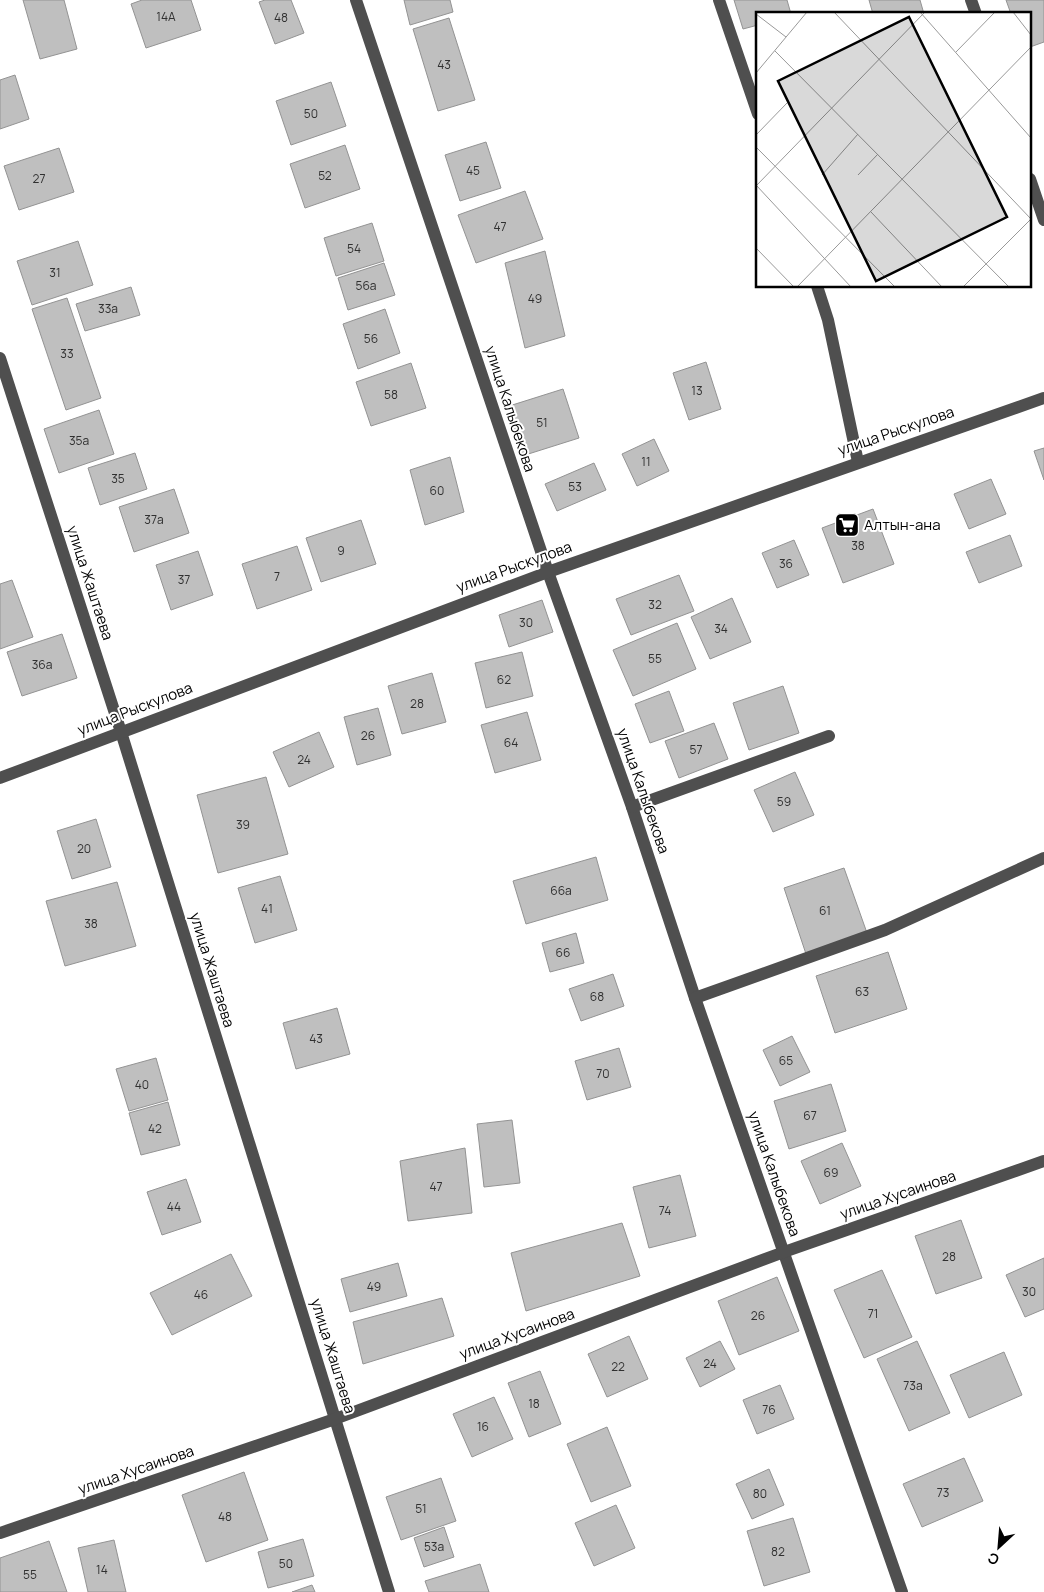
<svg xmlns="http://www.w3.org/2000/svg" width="1044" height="1592" font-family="Manrope,sans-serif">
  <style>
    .building { fill: #bfbfbf; stroke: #939393 }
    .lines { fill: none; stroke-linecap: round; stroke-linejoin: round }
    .minor { stroke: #4f4f4f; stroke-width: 12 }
    .labels { text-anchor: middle; stroke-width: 4; stroke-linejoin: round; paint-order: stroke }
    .number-label { font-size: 12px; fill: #303030 }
    .street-label { font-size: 15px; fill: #000; stroke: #fff }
    .poi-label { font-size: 15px; fill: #000; stroke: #fff; text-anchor: start }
    .inset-road { fill: none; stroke: #999; stroke-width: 1 }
    .view { fill: #000; fill-opacity: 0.15; stroke: #000; stroke-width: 2.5 }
    .inset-edge { fill: none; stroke: #000; stroke-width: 2.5 }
  </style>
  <rect width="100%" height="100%" fill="#fff"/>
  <!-- building -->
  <g class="building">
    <polygon points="23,0 64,0 77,49 40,59"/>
    <polygon points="142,0 191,0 201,30 146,48 131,4"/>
    <polygon points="265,0 291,0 304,33 275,44 259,2"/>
    <polygon points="404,0 450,0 453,12 410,25"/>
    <polygon points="734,0 787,0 791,14 758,14 758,25 743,29"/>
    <polygon points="869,0 920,0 924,14 873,14"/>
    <polygon points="1006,0 1044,0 1044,42 1030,47 1030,14 1011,14"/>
    <polygon points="449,18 475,100 438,111 413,29"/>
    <polygon points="15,75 29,119 0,129 0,80"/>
    <polygon points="331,82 346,126 291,145 276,101"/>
    <polygon points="486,142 501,188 460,201 445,155"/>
    <polygon points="345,145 360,189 305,208 290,164"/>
    <polygon points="59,148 74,192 19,210 4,166"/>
    <polygon points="525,191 543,239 476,263 458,215"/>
    <polygon points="372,223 384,261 336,276 324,238"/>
    <polygon points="78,241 93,285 32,305 17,261"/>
    <polygon points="545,251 565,336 525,348 505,263"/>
    <polygon points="384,263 395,295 348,310 338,278"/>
    <polygon points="131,287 140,315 85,331 76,304"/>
    <polygon points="67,298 101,398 66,410 32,309"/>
    <polygon points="385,309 400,353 358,369 343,324"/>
    <polygon points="706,362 721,409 689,420 673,373"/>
    <polygon points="411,363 426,408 371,426 356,382"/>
    <polygon points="563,389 579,438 522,456 506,407"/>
    <polygon points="99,410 114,454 59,473 44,429"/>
    <polygon points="654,439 669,471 637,486 622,454"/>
    <polygon points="1044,448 1044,480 1034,451"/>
    <polygon points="135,453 147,489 100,505 88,468"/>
    <polygon points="450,457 464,512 425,525 410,470"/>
    <polygon points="594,463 606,490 557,511 545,484"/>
    <polygon points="991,479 1006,514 969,529 954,494"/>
    <polygon points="174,489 189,533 134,552 119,507"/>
    <polygon points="873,509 894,564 843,583 822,528"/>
    <polygon points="361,520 376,564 321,582 306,538"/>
    <polygon points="1010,535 1022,566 979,583 966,552"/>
    <polygon points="794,540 809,575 777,588 762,553"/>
    <polygon points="297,546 312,590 257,609 242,564"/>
    <polygon points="198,551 213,595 171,610 156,565"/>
    <polygon points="679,575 694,611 631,635 616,599"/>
    <polygon points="12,580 33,637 0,649 0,584"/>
    <polygon points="732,598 751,642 710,659 691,617"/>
    <polygon points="542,600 553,632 509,647 499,615"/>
    <polygon points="677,623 696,669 633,696 613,650"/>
    <polygon points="62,634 77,678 22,696 7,652"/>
    <polygon points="522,652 533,696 486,708 475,663"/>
    <polygon points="432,673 446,722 402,734 388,686"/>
    <polygon points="783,686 799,733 749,750 733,703"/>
    <polygon points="669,691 684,731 650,743 635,704"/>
    <polygon points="378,708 391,755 357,765 344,717"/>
    <polygon points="527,712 541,760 495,773 481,725"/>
    <polygon points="714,723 728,759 679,778 665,741"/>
    <polygon points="319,732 334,767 289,787 273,752"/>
    <polygon points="795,772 814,815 773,832 754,790"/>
    <polygon points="266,777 288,854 218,873 197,795"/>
    <polygon points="96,819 111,867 72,879 57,831"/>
    <polygon points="596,857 608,900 526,924 513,881"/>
    <polygon points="844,868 867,933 806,954 784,888"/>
    <polygon points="280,876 297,930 255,943 238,888"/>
    <polygon points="117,882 136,946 65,966 46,901"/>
    <polygon points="576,933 584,963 550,972 542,943"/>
    <polygon points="888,952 907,1009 835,1033 816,976"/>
    <polygon points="613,974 624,1006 581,1021 569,989"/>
    <polygon points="337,1008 350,1054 296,1069 283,1023"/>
    <polygon points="792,1036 810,1072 780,1086 763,1050"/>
    <polygon points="619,1048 631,1087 587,1100 575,1061"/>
    <polygon points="156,1058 168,1100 129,1111 116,1069"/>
    <polygon points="831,1084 846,1131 789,1149 774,1101"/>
    <polygon points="168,1102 180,1145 141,1155 129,1113"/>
    <polygon points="512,1120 520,1183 484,1187 477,1124"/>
    <polygon points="842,1143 861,1186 820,1204 801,1161"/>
    <polygon points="465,1148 472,1213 408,1221 400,1161"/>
    <polygon points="680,1175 696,1236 649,1248 633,1187"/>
    <polygon points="186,1179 201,1222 162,1235 147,1192"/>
    <polygon points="961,1220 982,1278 936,1294 915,1236"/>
    <polygon points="622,1223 640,1276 526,1311 511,1253"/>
    <polygon points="231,1254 252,1296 172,1335 150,1293"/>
    <polygon points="1044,1258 1044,1309 1025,1317 1006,1275"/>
    <polygon points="398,1263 407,1296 350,1312 341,1279"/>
    <polygon points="882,1270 912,1337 864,1358 834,1290"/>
    <polygon points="777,1277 799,1331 739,1355 718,1301"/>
    <polygon points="442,1298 454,1336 363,1364 353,1322"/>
    <polygon points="629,1336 648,1379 607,1397 588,1354"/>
    <polygon points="720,1341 735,1369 700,1387 686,1358"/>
    <polygon points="917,1341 950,1413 909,1431 877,1359"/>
    <polygon points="1004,1352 1022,1395 969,1418 950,1375"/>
    <polygon points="540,1371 561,1424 529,1437 508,1383"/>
    <polygon points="780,1385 794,1419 757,1434 743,1400"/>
    <polygon points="494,1397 513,1439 472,1457 453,1414"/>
    <polygon points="607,1427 631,1486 591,1502 567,1444"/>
    <polygon points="964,1458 983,1501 922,1527 903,1484"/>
    <polygon points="769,1469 784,1505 752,1519 736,1484"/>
    <polygon points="244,1472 268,1540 206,1562 182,1495"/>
    <polygon points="441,1478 456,1521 401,1540 386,1497"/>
    <polygon points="616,1505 635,1548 594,1566 575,1523"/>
    <polygon points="793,1518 810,1572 764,1586 747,1531"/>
    <polygon points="444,1527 454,1557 424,1567 414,1538"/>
    <polygon points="303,1539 314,1576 268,1588 258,1552"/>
    <polygon points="114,1540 126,1592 88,1592 78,1548"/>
    <polygon points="49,1541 67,1592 0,1592 0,1558"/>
    <polygon points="480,1564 489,1592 429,1592 425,1581"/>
    <polygon points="312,1585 315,1592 292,1592"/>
  </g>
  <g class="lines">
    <!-- minor -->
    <g class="minor">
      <polyline points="356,0 548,572 632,807 695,998 902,1592"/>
      <polyline points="719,0 758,114"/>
      <polyline points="971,0 976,14"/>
      <polyline points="1030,179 1044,220"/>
      <polyline points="817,286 828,320 858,462"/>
      <polyline points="0,358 121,732 389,1592"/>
      <polyline points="0,778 548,572 1044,398"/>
      <polyline points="632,807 829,736"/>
      <polyline points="695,998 885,930 1044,858"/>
      <polyline points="0,1533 335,1419 784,1252 1044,1161"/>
    </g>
  </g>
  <!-- icons -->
  <defs>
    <symbol id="supermarket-square" viewBox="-11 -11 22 22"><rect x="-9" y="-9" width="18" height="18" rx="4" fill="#000" stroke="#fff"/><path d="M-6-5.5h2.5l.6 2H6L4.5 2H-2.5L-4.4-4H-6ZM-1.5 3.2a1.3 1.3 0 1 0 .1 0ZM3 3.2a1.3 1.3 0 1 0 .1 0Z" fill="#fff"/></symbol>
  </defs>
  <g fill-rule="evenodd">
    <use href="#supermarket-square" x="833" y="511" width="28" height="28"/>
  </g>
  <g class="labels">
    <!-- number labels -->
    <g class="number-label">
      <text x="166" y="21">14А</text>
      <text x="281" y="22">48</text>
      <text x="444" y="69">43</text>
      <text x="311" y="118">50</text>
      <text x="473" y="175">45</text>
      <text x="325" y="180">52</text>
      <text x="39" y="183">27</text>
      <text x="500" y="231">47</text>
      <text x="354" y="253">54</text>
      <text x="55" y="277">31</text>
      <text x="366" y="290">56а</text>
      <text x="535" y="303">49</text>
      <text x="108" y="313">33а</text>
      <text x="371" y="343">56</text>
      <text x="67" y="358">33</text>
      <text x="697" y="395">13</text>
      <text x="391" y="399">58</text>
      <text x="542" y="427">51</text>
      <text x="79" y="445">35а</text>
      <text x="646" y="466">11</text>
      <text x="118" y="483">35</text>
      <text x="575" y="491">53</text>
      <text x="437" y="495">60</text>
      <text x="154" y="524">37а</text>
      <text x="858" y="550">38</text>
      <text x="341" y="555">9</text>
      <text x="786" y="568">36</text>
      <text x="277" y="581">7</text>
      <text x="184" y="584">37</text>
      <text x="655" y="609">32</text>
      <text x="526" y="627">30</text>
      <text x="721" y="633">34</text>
      <text x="655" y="663">55</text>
      <text x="42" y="669">36а</text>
      <text x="504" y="684">62</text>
      <text x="417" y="708">28</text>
      <text x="368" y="740">26</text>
      <text x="511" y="747">64</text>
      <text x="696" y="754">57</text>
      <text x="304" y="764">24</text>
      <text x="784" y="806">59</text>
      <text x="243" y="829">39</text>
      <text x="84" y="853">20</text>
      <text x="561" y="895">66а</text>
      <text x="267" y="913">41</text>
      <text x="825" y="915">61</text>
      <text x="91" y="928">38</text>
      <text x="563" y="957">66</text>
      <text x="862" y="996">63</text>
      <text x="597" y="1001">68</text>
      <text x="316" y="1043">43</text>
      <text x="786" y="1065">65</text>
      <text x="603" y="1078">70</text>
      <text x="142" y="1089">40</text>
      <text x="810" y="1120">67</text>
      <text x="155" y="1133">42</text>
      <text x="831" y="1177">69</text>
      <text x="436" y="1191">47</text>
      <text x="174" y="1211">44</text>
      <text x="665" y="1215">74</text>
      <text x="949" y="1261">28</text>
      <text x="374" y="1291">49</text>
      <text x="1029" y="1296">30</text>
      <text x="201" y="1299">46</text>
      <text x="873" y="1318">71</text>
      <text x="758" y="1320">26</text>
      <text x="710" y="1368">24</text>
      <text x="618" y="1371">22</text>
      <text x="913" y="1390">73а</text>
      <text x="534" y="1408">18</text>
      <text x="769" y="1414">76</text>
      <text x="483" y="1431">16</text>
      <text x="943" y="1497">73</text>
      <text x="760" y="1498">80</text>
      <text x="421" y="1513">51</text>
      <text x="225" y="1521">48</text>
      <text x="434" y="1551">53а</text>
      <text x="778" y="1556">82</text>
      <text x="286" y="1568">50</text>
      <text x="102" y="1574">14</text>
      <text x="30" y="1579">55</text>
    </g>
    <!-- street labels -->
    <g class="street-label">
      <text transform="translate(510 409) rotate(72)" y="5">улица Калыбекова</text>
      <text transform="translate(896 431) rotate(-19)" y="5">улица Рыскулова</text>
      <text transform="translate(514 567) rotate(-20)" y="5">улица Рыскулова</text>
      <text transform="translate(90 583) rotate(72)" y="5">улица Жаштаева</text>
      <text transform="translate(135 709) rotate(-21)" y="5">улица Рыскулова</text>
      <text transform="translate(643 791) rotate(71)" y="5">улица Калыбекова</text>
      <text transform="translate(212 970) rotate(73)" y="5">улица Жаштаева</text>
      <text transform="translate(774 1174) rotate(71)" y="5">улица Калыбекова</text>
      <text transform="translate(898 1195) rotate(-19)" y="5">улица Хусаинова</text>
      <text transform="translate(517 1334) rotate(-20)" y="5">улица Хусаинова</text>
      <text transform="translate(333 1356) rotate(73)" y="5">улица Жаштаева</text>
      <text transform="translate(136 1470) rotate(-19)" y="5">улица Хусаинова</text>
    </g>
    <!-- poi labels -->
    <g class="poi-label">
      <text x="864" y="530">Алтын-ана</text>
    </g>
  </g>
  <!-- overview -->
  <g transform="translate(756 12)">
    <rect width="275" height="275" fill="#fff"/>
    <path class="inset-road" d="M78,0L275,207M164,0L275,126M257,0L275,23M0,2L30,25M19,39L253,275M200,40L239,0M0,61L51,0M0,123L31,91M0,135L139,275M66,163L102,122M102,163L122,142M0,173L95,275M0,174L169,0M115,200L186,275M0,236L38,275M41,275L275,35M207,275L275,207"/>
    <path class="view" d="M153,5L251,205L120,269L22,69Z"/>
    <rect width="275" height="275" class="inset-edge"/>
  </g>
  <!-- north arrow -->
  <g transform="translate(999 1547) rotate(206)" stroke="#ffffff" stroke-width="4" paint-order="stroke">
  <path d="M0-4L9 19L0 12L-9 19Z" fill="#000000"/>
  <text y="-8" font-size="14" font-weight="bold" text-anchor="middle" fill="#000000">С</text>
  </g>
</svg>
